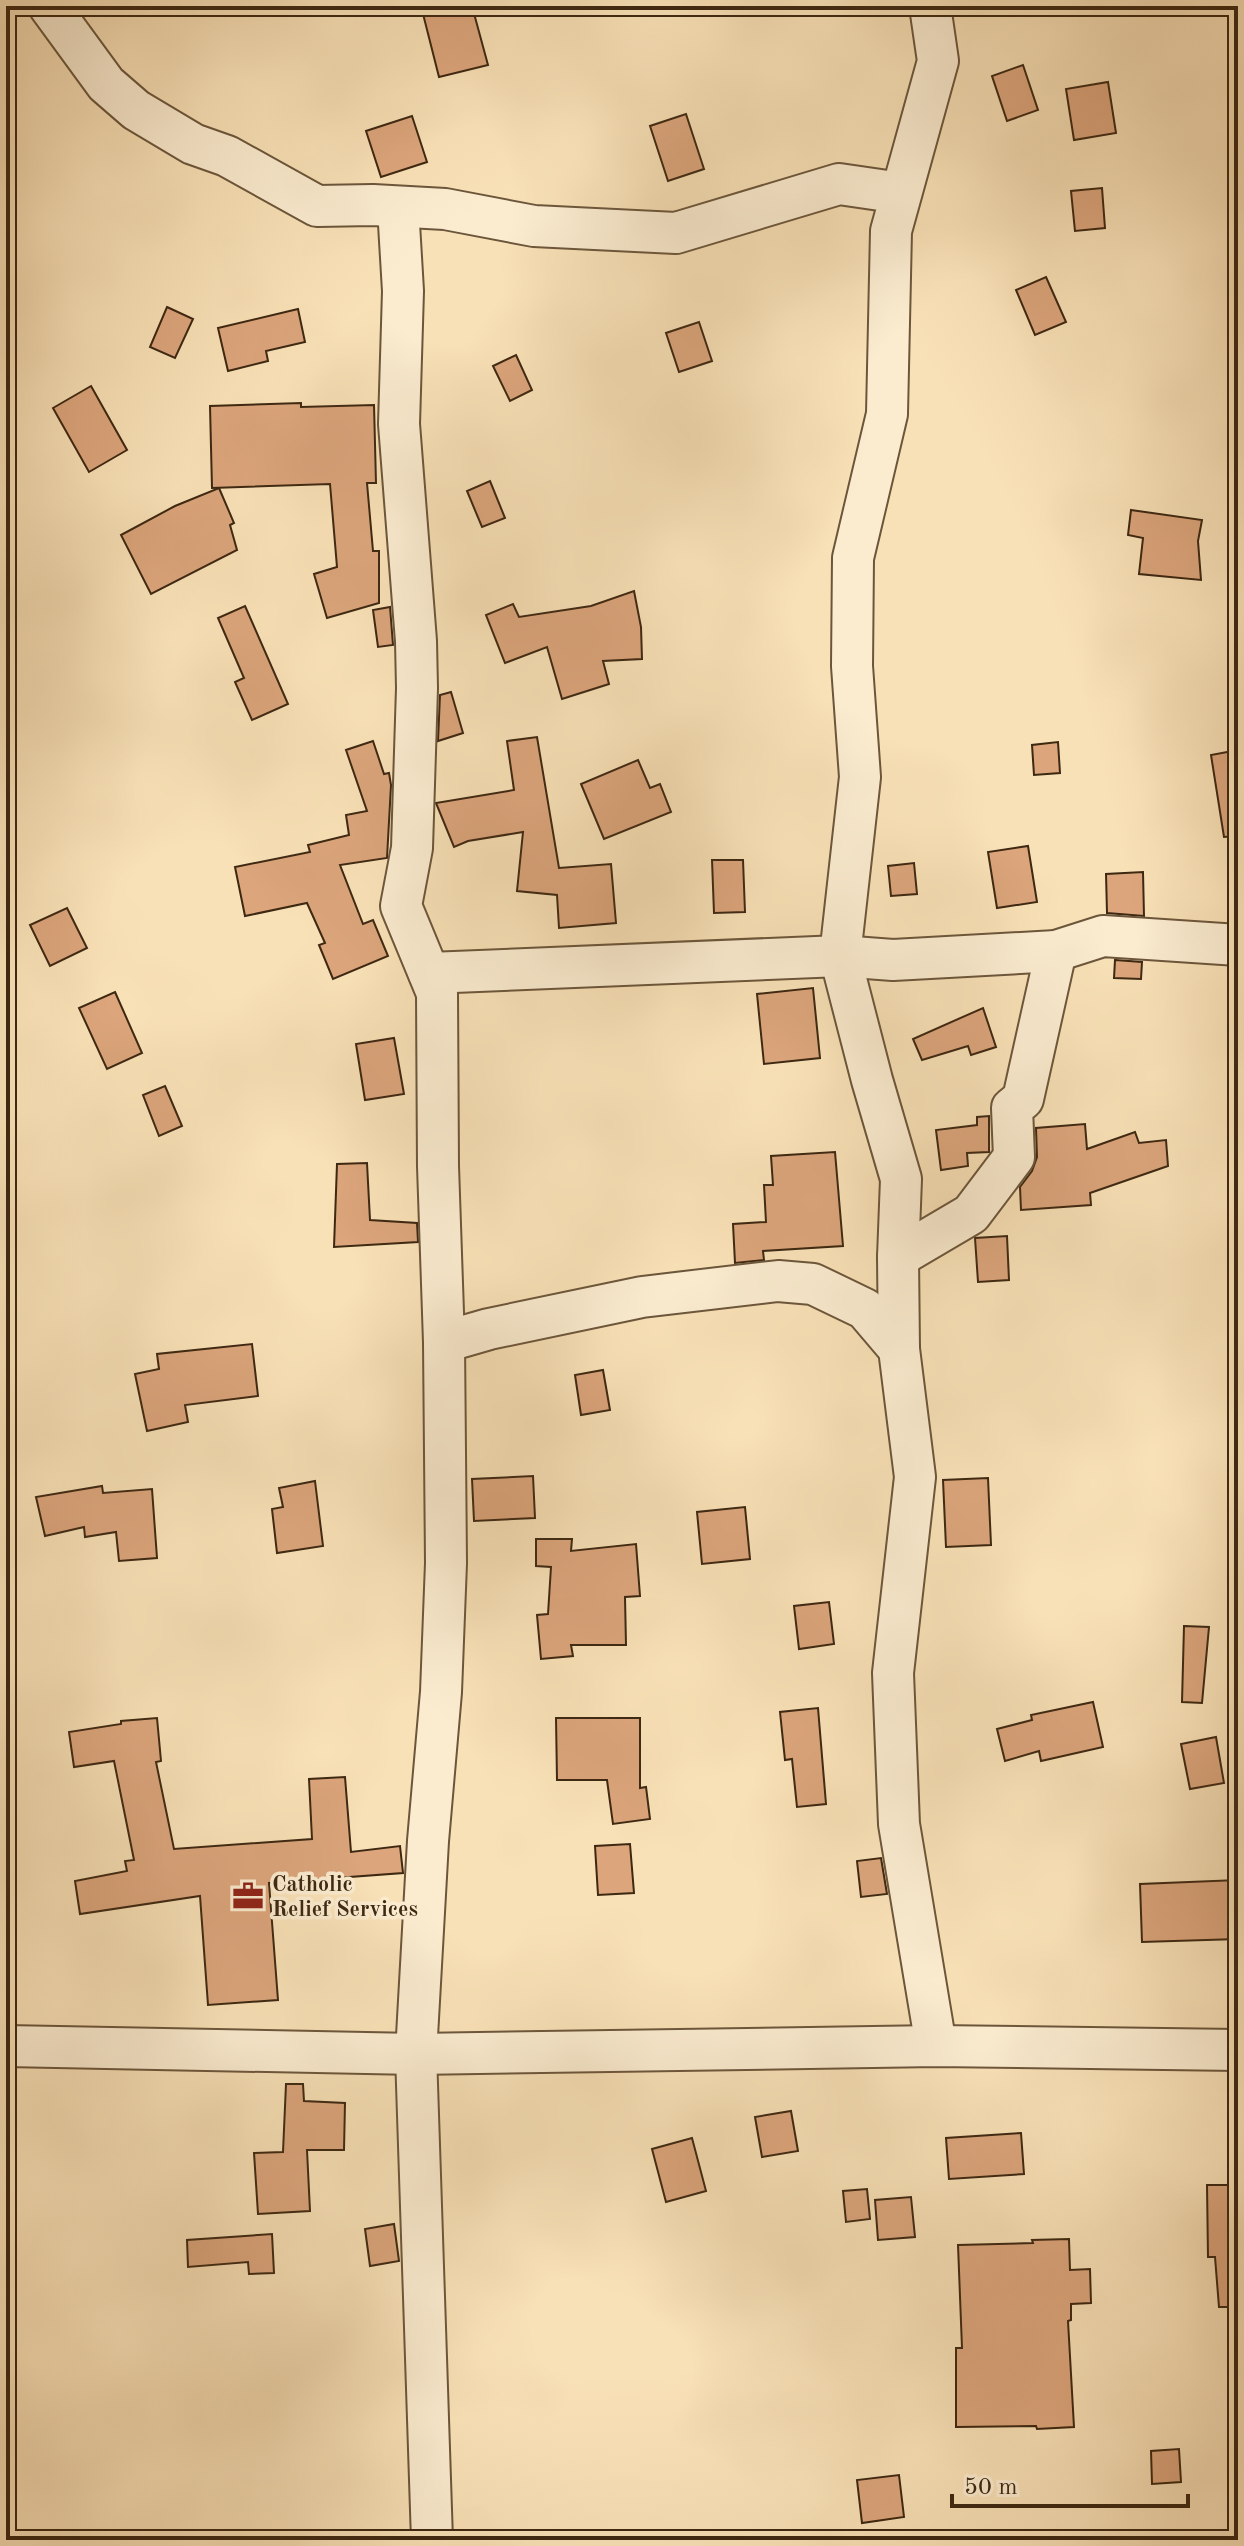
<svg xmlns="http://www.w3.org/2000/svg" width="1244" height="2546" font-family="'Old Standard TT',serif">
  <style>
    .building { fill: #dca57c; stroke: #3d2812; stroke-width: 2 }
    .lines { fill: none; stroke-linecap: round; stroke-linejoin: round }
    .minor-casing { stroke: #6c563b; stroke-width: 44 }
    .minor { stroke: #fbecd0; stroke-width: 40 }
    .labels { text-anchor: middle; stroke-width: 7; stroke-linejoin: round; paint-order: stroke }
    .poi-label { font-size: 22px; font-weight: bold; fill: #3d2812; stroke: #fbecd0; text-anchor: start }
  </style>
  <rect width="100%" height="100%" fill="#f9e1b7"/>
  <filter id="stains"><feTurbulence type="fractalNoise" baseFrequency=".0025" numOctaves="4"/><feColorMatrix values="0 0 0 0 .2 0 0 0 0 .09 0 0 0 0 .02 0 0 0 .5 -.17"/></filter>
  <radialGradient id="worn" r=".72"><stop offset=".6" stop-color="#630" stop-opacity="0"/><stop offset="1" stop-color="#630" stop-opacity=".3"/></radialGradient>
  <!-- building -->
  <g class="building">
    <polygon points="421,6 472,6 488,65 439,77"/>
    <polygon points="1023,65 1038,110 1007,121 992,76"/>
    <polygon points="1108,82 1116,133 1074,140 1066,89"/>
    <polygon points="686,114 704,169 668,181 650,126"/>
    <polygon points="412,116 427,162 381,177 366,131"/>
    <polygon points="1102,188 1105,228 1075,231 1071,191"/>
    <polygon points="1046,277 1066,322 1035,335 1016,290"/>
    <polygon points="167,307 193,319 175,358 150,347"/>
    <polygon points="298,309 305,342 266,351 268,361 228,371 218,328"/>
    <polygon points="699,322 712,361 679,372 666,333"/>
    <polygon points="516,355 532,390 510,401 493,366"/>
    <polygon points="91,386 127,450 89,472 53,408"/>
    <polygon points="301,403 301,407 374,405 376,483 367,483 373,551 379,551 379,603 327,618 314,574 337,567 330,484 212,488 210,406"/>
    <polygon points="490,481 505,518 482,527 467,491"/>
    <polygon points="219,488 234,523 230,525 237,550 151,594 121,535 175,506"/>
    <polygon points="1131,510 1202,520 1198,541 1201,580 1139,574 1143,538 1128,535"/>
    <polygon points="634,591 641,627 642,659 603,661 609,684 562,699 547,647 505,663 486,615 513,604 519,617 591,606"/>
    <polygon points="245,606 288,704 252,720 235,682 244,678 218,618"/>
    <polygon points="390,607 393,645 378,647 373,610"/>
    <polygon points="451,692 463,733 438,741 440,695"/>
    <polygon points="537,737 559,868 611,864 616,923 559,928 557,895 517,891 523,832 468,841 454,847 436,803 514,790 507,741"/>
    <polygon points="373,741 384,774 389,773 391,785 387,858 340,865 363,924 373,920 388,956 333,979 319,945 325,943 307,903 245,916 235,867 310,852 308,845 349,835 346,815 367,811 346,750"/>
    <polygon points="1058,742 1060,773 1034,775 1032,745"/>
    <polygon points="1238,750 1238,836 1224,837 1211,755"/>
    <polygon points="638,760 650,788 660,784 671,812 604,839 581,784"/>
    <polygon points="1028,846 1037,902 997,908 988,852"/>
    <polygon points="712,860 743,860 745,912 714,913"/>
    <polygon points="914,863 917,894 891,896 888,866"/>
    <polygon points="1143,872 1144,916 1107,913 1106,874"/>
    <polygon points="67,908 87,948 50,966 30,925"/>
    <polygon points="1115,960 1142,962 1141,979 1114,978"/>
    <polygon points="813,988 820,1058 764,1064 757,994"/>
    <polygon points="115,992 142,1053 107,1069 79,1008"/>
    <polygon points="983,1008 996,1047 971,1055 968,1046 922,1060 913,1039"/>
    <polygon points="394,1038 404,1094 365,1100 356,1044"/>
    <polygon points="165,1086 182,1126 159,1136 143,1095"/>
    <polygon points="989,1116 989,1152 967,1153 968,1166 941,1170 936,1130 977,1125 977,1117"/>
    <polygon points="1085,1124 1087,1149 1135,1132 1139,1143 1166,1140 1168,1166 1090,1193 1091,1205 1021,1210 1020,1187 1032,1171 1037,1157 1036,1128"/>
    <polygon points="835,1152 843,1246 763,1251 764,1260 735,1263 733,1224 766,1222 764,1185 773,1185 771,1156"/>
    <polygon points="367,1163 370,1220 417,1223 418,1242 334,1247 337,1164"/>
    <polygon points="1007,1236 1009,1280 978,1282 975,1238"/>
    <polygon points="252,1344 258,1396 185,1405 188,1422 147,1431 135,1374 159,1369 157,1354"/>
    <polygon points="603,1370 610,1410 581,1415 575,1375"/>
    <polygon points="533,1476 535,1518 474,1521 472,1479"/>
    <polygon points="988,1478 991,1545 946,1547 943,1480"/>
    <polygon points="315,1481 323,1546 277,1553 272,1509 283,1507 279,1488"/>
    <polygon points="102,1486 103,1493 152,1489 157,1558 119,1561 116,1532 85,1537 84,1527 45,1536 36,1497"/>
    <polygon points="745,1507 750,1559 702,1564 697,1512"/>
    <polygon points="536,1539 572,1539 571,1551 636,1544 640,1596 625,1597 626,1645 571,1645 573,1656 541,1659 537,1615 548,1614 551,1567 536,1566"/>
    <polygon points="829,1602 834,1644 799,1649 794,1606"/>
    <polygon points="1184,1626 1209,1627 1202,1703 1182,1702"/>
    <polygon points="1093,1702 1103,1747 1041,1761 1039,1751 1005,1761 997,1729 1032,1720 1031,1715"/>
    <polygon points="818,1708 826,1804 797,1807 792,1759 785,1760 780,1712"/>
    <polygon points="157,1718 161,1761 156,1762 174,1849 312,1839 309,1779 345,1777 351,1852 400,1846 403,1873 269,1883 278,2000 208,2005 200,1896 80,1914 75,1881 127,1871 125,1861 134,1860 114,1761 74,1767 69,1732 121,1724 121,1721"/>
    <polygon points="556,1718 640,1718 640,1788 646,1787 650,1819 613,1824 607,1780 557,1780"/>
    <polygon points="1216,1737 1224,1783 1190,1789 1181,1744"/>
    <polygon points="630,1844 634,1893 598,1895 595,1846"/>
    <polygon points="881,1858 887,1894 861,1897 857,1861"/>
    <polygon points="1238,1880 1238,1939 1142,1942 1140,1884"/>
    <polygon points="286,2084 303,2084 304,2101 345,2103 344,2150 307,2150 310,2211 258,2214 254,2153 283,2152"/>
    <polygon points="791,2111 798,2151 762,2157 755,2117"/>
    <polygon points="1021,2133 1024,2174 949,2179 946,2138"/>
    <polygon points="692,2138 706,2191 666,2202 652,2149"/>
    <polygon points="1207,2185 1238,2185 1238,2307 1219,2307 1215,2257 1208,2257"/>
    <polygon points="867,2189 870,2219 846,2222 843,2191"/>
    <polygon points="911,2197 915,2237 878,2240 875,2200"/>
    <polygon points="394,2224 399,2261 370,2266 365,2229"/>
    <polygon points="272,2234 274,2273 249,2274 248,2262 188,2267 187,2240"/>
    <polygon points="1069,2239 1070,2270 1090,2269 1091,2303 1071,2304 1071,2320 1068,2321 1074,2427 1037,2429 1036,2426 956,2427 956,2348 962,2348 958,2245 1033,2243 1032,2240"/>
    <polygon points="1179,2449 1181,2482 1152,2484 1151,2451"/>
    <polygon points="899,2475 904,2517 862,2523 857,2480"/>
  </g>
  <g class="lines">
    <defs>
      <g id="minor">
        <polyline points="49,6 106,84 136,110 193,144 227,156 317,206 373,205 445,209 534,226 676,233 839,184 901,193"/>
        <polyline points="398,207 403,291 399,424 416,641 417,688 412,848 401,906 437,993 438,1166 444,1342 446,1563 441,1692 428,1841 416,2054 432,2540"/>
        <polyline points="429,973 840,956 893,960 1056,951 1103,936 1238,945"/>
        <polyline points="898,1257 971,1214 1014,1157 1012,1108 1023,1099 1056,951"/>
        <polyline points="444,1342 489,1329 642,1297 778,1281 813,1284 865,1309 899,1349 915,1477 893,1673 899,1824 936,2046"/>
        <polyline points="899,1349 898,1257 901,1179 872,1080 840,956 860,777 852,666 853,558 887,414 891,231 938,61 930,6"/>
        <polyline points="6,2046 416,2054 936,2046 1238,2050"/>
      </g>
    </defs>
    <!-- minor casing -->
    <use href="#minor" class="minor-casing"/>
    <!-- minor -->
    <use href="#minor" class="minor"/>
  </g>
  <!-- icons -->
  <defs>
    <symbol id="office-bare" viewBox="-9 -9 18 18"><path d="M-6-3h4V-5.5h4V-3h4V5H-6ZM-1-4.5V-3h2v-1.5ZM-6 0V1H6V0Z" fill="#8f2418" stroke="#fbecd0" stroke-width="2.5" paint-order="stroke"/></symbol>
  </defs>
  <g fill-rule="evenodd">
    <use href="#office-bare" x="226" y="1874" width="44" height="44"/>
  </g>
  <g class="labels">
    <!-- poi labels -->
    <g class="poi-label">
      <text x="272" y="1891">Catholic<tspan x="272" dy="25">Relief Services</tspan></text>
    </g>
  </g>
  <!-- margin -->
  <rect width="1244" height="2546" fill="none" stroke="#f9e1b7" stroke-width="32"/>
  <rect x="8" y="8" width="1228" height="2530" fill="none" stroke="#3d2812" stroke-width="4"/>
  <rect x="16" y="16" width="1212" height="2514" fill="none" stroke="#3d2812" stroke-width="2"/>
  <!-- scale -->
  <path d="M952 2494v12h236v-12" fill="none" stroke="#3d2812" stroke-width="4"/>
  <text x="964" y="2494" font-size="24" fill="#3d2812" stroke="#fbecd0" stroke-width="6" paint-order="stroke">50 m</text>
  <rect width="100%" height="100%" filter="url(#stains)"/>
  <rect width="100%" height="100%" fill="url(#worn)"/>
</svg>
